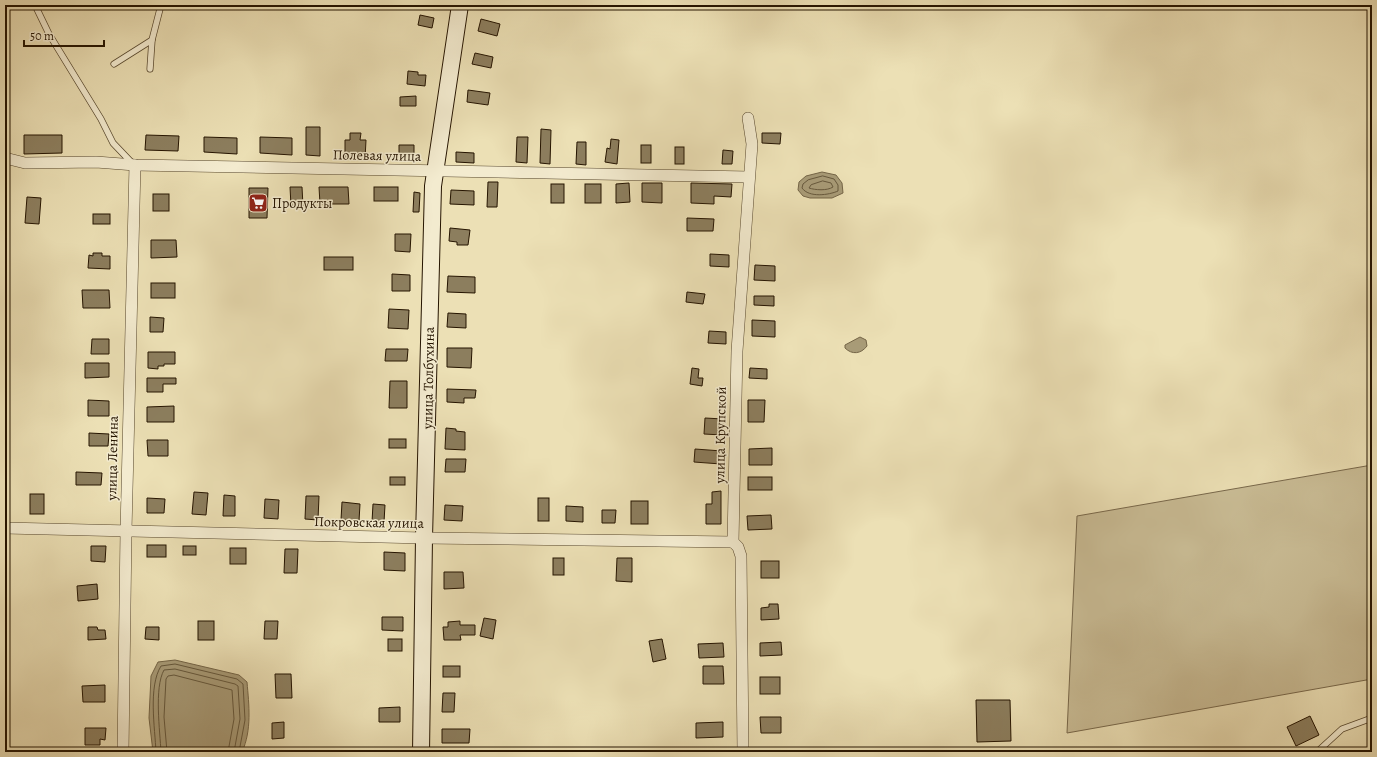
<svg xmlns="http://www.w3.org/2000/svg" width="1377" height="757" font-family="Alegreya,serif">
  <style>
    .green { fill: #cabd96; stroke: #78684b }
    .water { fill: #a89b77; stroke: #746547 }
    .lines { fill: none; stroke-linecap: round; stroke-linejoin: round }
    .shore { stroke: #66583c; stroke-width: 1 }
    .building { fill: #8c7e5e; stroke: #251400 }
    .service-casing { stroke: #57472d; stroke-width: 7 }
    .minor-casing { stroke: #57472d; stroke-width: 12 }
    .secondary-casing { stroke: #251400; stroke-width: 18 }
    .service { stroke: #f3ebcf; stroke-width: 5.5 }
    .minor { stroke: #f3ebcf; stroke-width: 11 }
    .secondary { stroke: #f3ebcf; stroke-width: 16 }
    .labels { text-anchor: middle; stroke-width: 3; stroke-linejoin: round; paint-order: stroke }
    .street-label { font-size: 14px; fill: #251400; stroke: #f3ebcf }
    .poi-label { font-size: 14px; fill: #251400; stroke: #f3ebcf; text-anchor: start }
  </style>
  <rect width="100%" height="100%" fill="#ece0b5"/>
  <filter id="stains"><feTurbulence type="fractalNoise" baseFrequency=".005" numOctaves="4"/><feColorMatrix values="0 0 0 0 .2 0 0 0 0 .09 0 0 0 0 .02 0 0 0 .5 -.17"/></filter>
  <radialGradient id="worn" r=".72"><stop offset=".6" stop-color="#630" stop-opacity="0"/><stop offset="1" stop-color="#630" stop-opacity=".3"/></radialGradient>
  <!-- green -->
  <polygon class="green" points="1372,465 1372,679 1067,733 1077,516"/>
  <!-- water -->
  <g class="water">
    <polygon points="822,172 836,175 842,183 843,193 832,198 810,198 803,196 798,190 799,182 806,176"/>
    <path d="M860,337L866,340L867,346C861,354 852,355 845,348V345Z"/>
    <path d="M175,660L239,675L247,682C249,705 252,730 242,752H153L149,718L151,676L158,662Z"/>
  </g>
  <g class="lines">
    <!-- shore -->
    <g class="shore">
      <path d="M823,176L834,179L838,185V191C829,195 809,198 802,188L803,184L808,180Z"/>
      <path d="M823,181L831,183L833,187C827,191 815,190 809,188L811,185Z"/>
      <path d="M156,752C155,728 148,687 161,666L175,664L237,679L243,684L245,720L239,752"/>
      <path d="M161,752C160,731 154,688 164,670L175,669L235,684L238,686L240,719L234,752"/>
      <polyline points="167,752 164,717 166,679 168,676 174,675 232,690 234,719 228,752"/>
    </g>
  </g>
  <!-- building -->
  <g class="building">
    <polygon points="420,15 434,18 432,28 418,25"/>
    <polygon points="481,19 500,24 497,36 478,31"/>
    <polygon points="475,53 493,57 491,68 472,64"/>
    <polygon points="408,71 418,72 418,75 426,75 425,86 407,84"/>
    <polygon points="468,90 490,93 488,105 467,102"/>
    <polygon points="416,96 416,106 400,106 400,97"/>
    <polygon points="306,127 320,127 320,156 306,155"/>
    <polygon points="541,129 551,130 550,164 540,163"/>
    <polygon points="350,133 361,133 360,140 366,140 365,159 345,158 345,140 350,140"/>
    <polygon points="762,133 781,133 780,144 762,143"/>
    <polygon points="24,135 62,135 62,153 24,154"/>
    <polygon points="146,135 179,136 178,151 145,150"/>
    <polygon points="204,137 237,138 237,154 204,152"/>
    <polygon points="260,137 292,138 292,155 260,153"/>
    <polygon points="517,137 528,137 527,163 516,162"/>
    <polygon points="611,139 619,140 617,164 605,162 607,148 610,149"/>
    <polygon points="577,142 586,142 586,165 576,164"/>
    <polygon points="399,145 414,145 414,155 399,154"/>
    <rect x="641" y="145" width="10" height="18"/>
    <rect x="675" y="147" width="9" height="17"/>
    <polygon points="723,150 733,151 732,164 722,164"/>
    <polygon points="456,152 474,153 474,163 456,162"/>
    <polygon points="488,182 498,182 497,207 487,207"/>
    <polygon points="629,183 630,202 616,203 616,184"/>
    <polygon points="642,183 662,183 662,203 642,202"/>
    <polygon points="691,183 732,184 731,197 714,196 714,204 691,203"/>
    <rect x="551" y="184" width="13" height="19"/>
    <rect x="585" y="184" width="16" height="19"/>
    <polygon points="290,187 302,187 303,206 291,206"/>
    <polygon points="319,187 348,187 349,204 320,204"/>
    <rect x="374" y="187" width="24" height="14"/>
    <polygon points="249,188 268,188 267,218 249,218"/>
    <polygon points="451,190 474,191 474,205 450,204"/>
    <polygon points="414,192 420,193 419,212 413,212"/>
    <rect x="153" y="194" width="16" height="17"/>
    <polygon points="27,197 41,198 39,224 25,223"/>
    <rect x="93" y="214" width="17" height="10"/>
    <polygon points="687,218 714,219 713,231 687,231"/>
    <polygon points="450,228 470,230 468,245 457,245 457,242 449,241"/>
    <polygon points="395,234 411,234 410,252 395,251"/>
    <polygon points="151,240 176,240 177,257 151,258"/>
    <polygon points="93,253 102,253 102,256 110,256 110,269 88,268 89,255 93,256"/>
    <polygon points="710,254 729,255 729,267 710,266"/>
    <rect x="324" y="257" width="29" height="13"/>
    <polygon points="755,265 775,266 775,281 754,280"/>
    <polygon points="392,274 410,275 410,291 392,291"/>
    <polygon points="448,276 475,277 475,293 447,292"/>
    <rect x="151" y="283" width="24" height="15"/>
    <polygon points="82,290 109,290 110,308 83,308"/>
    <polygon points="687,292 705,294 703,304 686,302"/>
    <polygon points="754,296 774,296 774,306 754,305"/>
    <polygon points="389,309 409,310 408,329 388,328"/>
    <polygon points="448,313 466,314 466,328 447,327"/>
    <polygon points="150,317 164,318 163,332 150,332"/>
    <polygon points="752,320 775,321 775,337 752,336"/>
    <polygon points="709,331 726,332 726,344 708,343"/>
    <polygon points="92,339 109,339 109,354 91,354"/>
    <polygon points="447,348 472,348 471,368 447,367"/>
    <polygon points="386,349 408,349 407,361 385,361"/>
    <polygon points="148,352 175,352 175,364 164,364 164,366 158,366 158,369 148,368"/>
    <polygon points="85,363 109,363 109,377 85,378"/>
    <polygon points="692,368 699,369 698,378 703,378 702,386 690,384"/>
    <polygon points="750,368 767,369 767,379 749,378"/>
    <polygon points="147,378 176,378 176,384 163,384 163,392 147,392"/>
    <polygon points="390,381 407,381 407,408 389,408"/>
    <polygon points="447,389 476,390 475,398 464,398 464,403 447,402"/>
    <polygon points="88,400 109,401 109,416 88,416"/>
    <polygon points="748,400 765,400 764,422 748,422"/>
    <polygon points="174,406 174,422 147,422 147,407"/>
    <polygon points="705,418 723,419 722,435 704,434"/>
    <polygon points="446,428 456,429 456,431 465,432 465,450 445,449"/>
    <polygon points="89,433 109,434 108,446 89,446"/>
    <rect x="389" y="439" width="17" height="9"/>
    <polygon points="147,440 168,440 168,456 148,456"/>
    <polygon points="772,448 772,465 749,465 749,449"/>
    <polygon points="695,449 722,451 721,464 694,462"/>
    <polygon points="446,459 466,459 465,472 445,472"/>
    <polygon points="76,472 102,473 101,485 76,485"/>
    <rect x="390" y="477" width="15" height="8"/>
    <rect x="748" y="477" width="24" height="13"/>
    <polygon points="721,491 721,524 706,524 706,504 712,504 712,492"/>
    <polygon points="194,492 208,493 206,515 192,514"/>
    <rect x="30" y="494" width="14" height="20"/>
    <polygon points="224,495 235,496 235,516 223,516"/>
    <polygon points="306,496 319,496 318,520 305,519"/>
    <polygon points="147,498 165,499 164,513 147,513"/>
    <rect x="538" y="498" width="11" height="23"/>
    <polygon points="265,499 279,500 278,519 264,518"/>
    <rect x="631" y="501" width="17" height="23"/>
    <polygon points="342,502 360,504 359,521 341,520"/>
    <polygon points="373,504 385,505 384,522 372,522"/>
    <polygon points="445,505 463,506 462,521 444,520"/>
    <polygon points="566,506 583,507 583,522 566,521"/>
    <polygon points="602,510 616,510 615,523 602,523"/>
    <polygon points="771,515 772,529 748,530 747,516"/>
    <rect x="147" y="545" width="19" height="12"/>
    <polygon points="91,546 106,546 105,562 91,561"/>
    <rect x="183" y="546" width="13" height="9"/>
    <rect x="230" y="548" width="16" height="16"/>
    <polygon points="285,549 298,549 297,573 284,573"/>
    <polygon points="384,552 405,553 405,571 384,570"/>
    <rect x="553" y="558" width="11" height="17"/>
    <polygon points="617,558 632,558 632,582 616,581"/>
    <rect x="761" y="561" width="18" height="17"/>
    <polygon points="444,572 463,572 464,588 444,589"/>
    <polygon points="97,584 98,599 78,601 77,586"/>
    <polygon points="769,604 778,604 779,619 761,620 761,608 769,607"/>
    <polygon points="382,617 403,617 403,631 382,630"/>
    <polygon points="484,618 496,620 493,639 480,636"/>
    <rect x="198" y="621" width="16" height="19"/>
    <polygon points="265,621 278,621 277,639 264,639"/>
    <polygon points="460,621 460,625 475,625 475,635 460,635 461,640 444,640 443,627 448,627 448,622"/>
    <polygon points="88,627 97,627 98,630 105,630 106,639 88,640"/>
    <polygon points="146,627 159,627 159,640 145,639"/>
    <rect x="388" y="639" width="14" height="12"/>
    <polygon points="662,639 666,659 653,662 649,641"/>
    <polygon points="781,642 782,655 760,656 760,643"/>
    <polygon points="723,643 724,657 699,658 698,644"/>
    <rect x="443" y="666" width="17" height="11"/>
    <polygon points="703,666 723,666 724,684 703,684"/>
    <polygon points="275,674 291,674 292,698 276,698"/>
    <rect x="760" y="677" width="20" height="17"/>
    <polygon points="105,685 105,702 83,702 82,686"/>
    <polygon points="443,693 455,693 454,712 442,712"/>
    <polygon points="976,700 1010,700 1011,741 977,742"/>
    <polygon points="400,707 400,722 379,722 379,708"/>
    <polygon points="1310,716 1319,735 1296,746 1287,727"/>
    <polygon points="760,717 781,717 781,733 761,733"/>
    <polygon points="284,722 284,738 272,739 272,723"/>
    <polygon points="723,722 723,737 696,738 696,723"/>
    <polygon points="85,728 106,728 105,740 100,739 100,745 85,745"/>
    <polygon points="442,729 470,729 469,743 442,743"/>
  </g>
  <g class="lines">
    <defs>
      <g id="service">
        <polyline points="35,5 49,34 101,119 113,143 133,164"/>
        <polyline points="114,64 152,40 161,5"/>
        <polyline points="150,69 152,40"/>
        <polyline points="1317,752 1342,729 1372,718"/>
      </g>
      <g id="minor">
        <polyline points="5,158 25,163 96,162 135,165 749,177"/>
        <polyline points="5,528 424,538 733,542"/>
        <polyline points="123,752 126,531 135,165"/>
        <polyline points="743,752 741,556 738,547 733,542 737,351 752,144 748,118"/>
      </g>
      <polyline id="secondary" points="421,752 424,538 433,186 460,5"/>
    </defs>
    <!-- service casing -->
    <use href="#service" class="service-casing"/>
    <!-- minor casing -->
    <use href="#minor" class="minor-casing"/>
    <!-- secondary casing -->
    <use href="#secondary" class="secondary-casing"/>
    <!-- service -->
    <use href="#service" class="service"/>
    <!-- minor -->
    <use href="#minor" class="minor"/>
    <!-- secondary -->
    <use href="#secondary" class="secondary"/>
  </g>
  <!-- icons -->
  <defs>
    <symbol id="supermarket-square" viewBox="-11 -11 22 22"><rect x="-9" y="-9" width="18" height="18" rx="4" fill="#8f2418" stroke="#f3ebcf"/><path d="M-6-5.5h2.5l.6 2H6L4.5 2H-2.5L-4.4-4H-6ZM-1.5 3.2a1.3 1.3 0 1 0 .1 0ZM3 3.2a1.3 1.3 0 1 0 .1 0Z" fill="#fff"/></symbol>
  </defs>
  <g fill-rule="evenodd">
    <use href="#supermarket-square" x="247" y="192" width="22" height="22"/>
  </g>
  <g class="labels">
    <!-- street labels -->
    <g class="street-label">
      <text transform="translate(377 155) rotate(1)" y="5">Полевая улица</text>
      <text transform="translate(428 378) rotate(-89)" y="5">улица Толбухина</text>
      <text transform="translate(720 435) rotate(-89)" y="5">улица Крупской</text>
      <text transform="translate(112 458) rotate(-89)" y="5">улица Ленина</text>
      <text transform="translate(369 522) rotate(1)" y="5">Покровская улица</text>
    </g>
    <!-- poi labels -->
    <g class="poi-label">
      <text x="272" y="208">Продукты</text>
    </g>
  </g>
  <!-- margin -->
  <rect width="1377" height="757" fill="none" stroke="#ece0b5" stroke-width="20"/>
  <rect x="6" y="6" width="1365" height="745" fill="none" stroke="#251400" stroke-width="2"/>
  <rect x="10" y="10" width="1357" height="737" fill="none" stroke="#251400"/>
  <!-- scale -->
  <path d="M24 40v6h80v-6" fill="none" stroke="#251400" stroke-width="2"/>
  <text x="30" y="40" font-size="12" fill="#251400" stroke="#f3ebcf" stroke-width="3" paint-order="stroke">50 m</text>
  <rect width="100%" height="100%" filter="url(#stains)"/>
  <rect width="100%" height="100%" fill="url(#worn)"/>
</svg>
